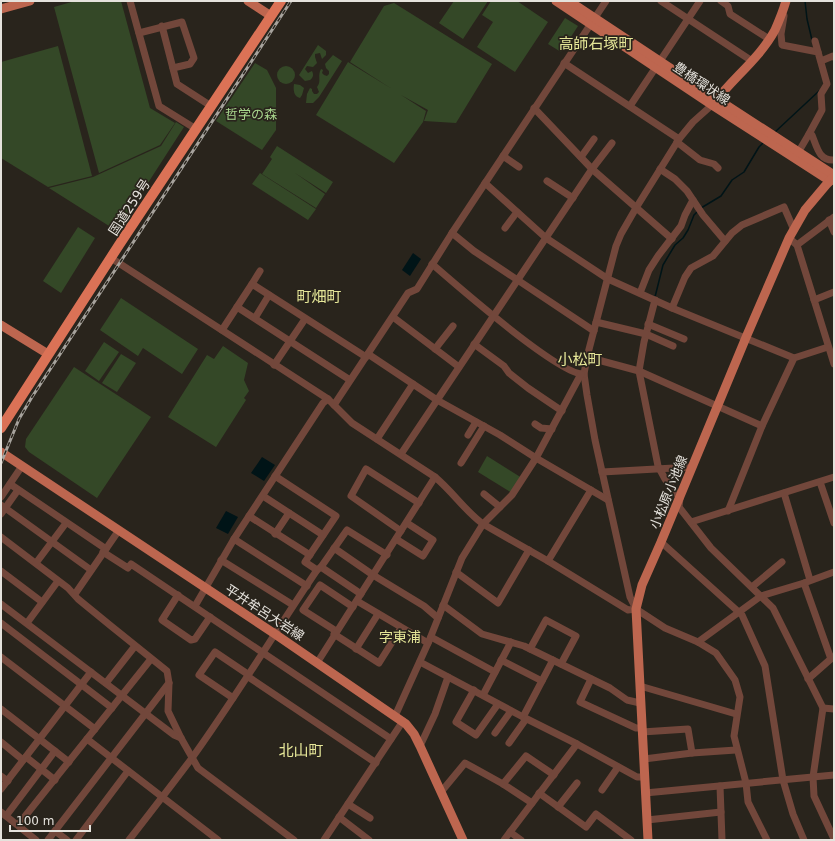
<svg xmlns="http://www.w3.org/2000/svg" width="835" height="841" font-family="'DejaVu Sans','Noto Sans JP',sans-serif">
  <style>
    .green { fill: #344827 }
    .water { fill: #001417 }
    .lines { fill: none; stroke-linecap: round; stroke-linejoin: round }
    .stream { stroke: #001417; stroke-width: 1.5 }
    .minor { stroke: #72473b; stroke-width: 7 }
    .major { stroke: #bd664f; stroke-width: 9 }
    .highway { stroke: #db7256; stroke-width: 10 }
    .rail-casing { stroke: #a7a39d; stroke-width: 3 }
    .rail { stroke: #29241c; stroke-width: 1.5; stroke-dasharray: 4.5; stroke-linecap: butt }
    .labels { text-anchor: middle; stroke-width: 3.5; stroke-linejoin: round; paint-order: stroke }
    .street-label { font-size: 13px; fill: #e5e2dc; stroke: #29241c }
    .park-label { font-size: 13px; fill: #a8d68d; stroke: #29241c }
    .neighbourhood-label { font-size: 14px; fill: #e6e798; stroke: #29241c }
    .quarter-label { font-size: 15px; fill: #e6e798; stroke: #29241c }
  </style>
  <rect width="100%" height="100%" fill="#29241c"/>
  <!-- green -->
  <g class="green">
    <polygon points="75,1 121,1 150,108 175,123 160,145 99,173 54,7"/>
    <polygon points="454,1 488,1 463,39 439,23"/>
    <polygon points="491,1 517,1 548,22 515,72 477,47 493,22 482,15"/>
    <polygon points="394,3 492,64 456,123 424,121 428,110 401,95 426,111 423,122 394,163 316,115 348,62 392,89 350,62 384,6"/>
    <polygon points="565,18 578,26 561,52 548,44"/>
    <path d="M318,45L326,51V55L322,59L320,53L315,54V57L317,63L313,67L307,66L305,69L308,73L312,71C314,75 313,78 310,80L305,81L299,75Z"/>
    <polygon points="58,46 92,176 48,187 1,158 1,62"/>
    <path d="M333,55L342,61L319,97L313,103H306L307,94L310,88L312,89V91L314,94H317L319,92L317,87C322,81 317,76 321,69L323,70L322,73L324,75L327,76L329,74V71L326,68L325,64Z"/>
    <polygon points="255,63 267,70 276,88 276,130 262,150 216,121"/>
    <circle cx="286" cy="75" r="9"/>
    <path d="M294,84L300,85L304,88L302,95L300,98C294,97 293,90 294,84Z"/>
    <polygon points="176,122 184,127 117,231 49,188 93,177 161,146"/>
    <polygon points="277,146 333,182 326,193 295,173 325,194 316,208 262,174 272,159 270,157"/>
    <polygon points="260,173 316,209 308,220 252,184"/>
    <polygon points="78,227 95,238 61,293 43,281"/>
    <polygon points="121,298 198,349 182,374 143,348 138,356 100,330"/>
    <polygon points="104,342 119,352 99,381 85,371"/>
    <polygon points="223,346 248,363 244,380 249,391 244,398 246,400 216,447 168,417 207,355 214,359"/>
    <polygon points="121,354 136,363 117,392 102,383"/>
    <polygon points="74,367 151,417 97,498 29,452 25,447 26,439"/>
    <polygon points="487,456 522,478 512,493 478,472"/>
  </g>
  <!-- water -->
  <g class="water">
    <polygon points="413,253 421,259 410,276 402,270"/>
    <polygon points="262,457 275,465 264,481 251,473"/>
    <polygon points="226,511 238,517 228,534 216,528"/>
  </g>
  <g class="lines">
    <!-- stream -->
    <g class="stream">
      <polyline points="805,1 807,19 812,40"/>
      <polyline points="775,132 819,91"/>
      <polyline points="701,208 721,196 732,180 744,172 759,147 763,143"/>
      <polyline points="655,297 663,265 675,245 683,238 688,230 694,215 698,211"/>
    </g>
    <!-- minor -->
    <g class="minor">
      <polyline points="130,1 159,106 196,129"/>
      <polyline points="661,1 752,61"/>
      <polyline points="721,1 728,6 730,14 769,39"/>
      <polyline points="784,16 781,34 782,45 818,52 827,84 821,94 822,110 809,134"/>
      <polyline points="162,26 177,84 211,106"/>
      <polyline points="139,33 182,22 194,58 190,64 173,68"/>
      <polyline points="815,41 818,52"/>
      <polyline points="821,61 833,56 834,57"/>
      <polyline points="564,63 679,139"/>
      <polyline points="712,105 693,122 679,139 636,208 621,234 616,246 587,357 584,374 587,395 595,440 630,597 636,609 665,628 698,642 716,653 735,680 740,697 734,736 746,783 748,802 767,840"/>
      <polyline points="630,106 700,1"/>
      <polyline points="534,108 592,169 672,239"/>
      <polyline points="677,142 700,160 714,164 718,168"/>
      <path d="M799,151L809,134L812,135C817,147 819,161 834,160"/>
      <polyline points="503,156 519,167"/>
      <polyline points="581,157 594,139"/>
      <polyline points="660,169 675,179 687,191 703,215 725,241"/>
      <polyline points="547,181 573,198"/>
      <polyline points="485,183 546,238 608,279 672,308 794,358"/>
      <polyline points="829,220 834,232"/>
      <polyline points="505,228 517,212"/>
      <polyline points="452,233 474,251 594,331"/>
      <polyline points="789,238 797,245 834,364"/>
      <polyline points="797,245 834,217"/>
      <polyline points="111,258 328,399"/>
      <path d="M432,264C455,284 560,376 584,374"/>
      <polyline points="252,284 260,271"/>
      <polyline points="640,293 649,270 658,256 681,226 685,215 693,200"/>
      <polyline points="655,300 644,342 639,371 658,466 665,479 680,498 679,507 711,548 773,608 823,708 813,777 814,796 834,839"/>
      <polyline points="814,300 834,292"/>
      <polyline points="237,307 350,380"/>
      <polyline points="672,308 685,277 691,268 713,256 732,233 742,225 784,207 794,230"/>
      <polyline points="393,317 459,367"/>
      <polyline points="255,318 269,295"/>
      <polyline points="596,322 646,334 673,346"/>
      <polyline points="648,324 684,339"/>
      <polyline points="222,330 252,284 366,357"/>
      <polyline points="474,344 504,366 509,373 528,388 562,411"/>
      <polyline points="435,349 453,326"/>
      <polyline points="368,354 437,400 500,435 536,458 608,500"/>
      <polyline points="587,357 639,371 762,426"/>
      <polyline points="274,365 305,319"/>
      <path d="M334,405L352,423L435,477C453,492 465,511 483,524L548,561L628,610L636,609"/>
      <polyline points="535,424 541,428 552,429"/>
      <polyline points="468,435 476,422"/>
      <polyline points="377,439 413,384"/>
      <polyline points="401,454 592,169 612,143"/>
      <polyline points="461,463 484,426"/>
      <polyline points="602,472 692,467"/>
      <polyline points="275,476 336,516 305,562 317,570"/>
      <polyline points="820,482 834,523"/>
      <polyline points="10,484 106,549"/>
      <polyline points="784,493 810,580"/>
      <polyline points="484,494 500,507"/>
      <polyline points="263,496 323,535"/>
      <polyline points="1,497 22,466"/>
      <polyline points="1,505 91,570"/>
      <polyline points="728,511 762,426 794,358 828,347"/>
      <polyline points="1,514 18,490"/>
      <polyline points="249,516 310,555"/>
      <polyline points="691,522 834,477"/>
      <polyline points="401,531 351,496 366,469 419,503"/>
      <polyline points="275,534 289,513"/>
      <polyline points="1,537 68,588 78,599 111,626 167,671 169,683 168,711 181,738 198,768 294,840"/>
      <polyline points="234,539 307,586"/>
      <polyline points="396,539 423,556 433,540 407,523"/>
      <polyline points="661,542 742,615 765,666 783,780 793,814 804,840"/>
      <polyline points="334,548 373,575 424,606 438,618"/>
      <polyline points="103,552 128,568 131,564 391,739"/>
      <polyline points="221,560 293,605"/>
      <polyline points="548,561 591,490"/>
      <polyline points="36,563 66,523"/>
      <polyline points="1,571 42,602"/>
      <polyline points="456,572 498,603 529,550"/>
      <polyline points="804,583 831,659"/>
      <polyline points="752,587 782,562"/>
      <polyline points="75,594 119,530"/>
      <polyline points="361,594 321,567 347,530 387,555"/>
      <polyline points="178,595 162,620 191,640 195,639 210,617"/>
      <polyline points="357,601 428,643"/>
      <polyline points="1,604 174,735 181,738"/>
      <polyline points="443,605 482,634 524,646 610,688 627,700 640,703"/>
      <polyline points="195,606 234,539 323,403 328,399 334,405 408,293 417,289 452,233 606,1"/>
      <polyline points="1,623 112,708"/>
      <polyline points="27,623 58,581"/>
      <polyline points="336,631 303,610 320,585 353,607"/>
      <polyline points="334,634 379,663 401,628"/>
      <polyline points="431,637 495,672"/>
      <polyline points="698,642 761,596 804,583 834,572"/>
      <polyline points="356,649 378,614"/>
      <polyline points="530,649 546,620 576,636 561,664"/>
      <polyline points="1,657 95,729"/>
      <polyline points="501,660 542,681"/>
      <polyline points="420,662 523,717 577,744 637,777 644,777"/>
      <polyline points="317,663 435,477"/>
      <polyline points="591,679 580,702 636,728 642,728"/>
      <polyline points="808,679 833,657"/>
      <polyline points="106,683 135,646"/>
      <polyline points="640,686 736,714"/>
      <polyline points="474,690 456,722 476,735 498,704"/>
      <polyline points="483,695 511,642"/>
      <polyline points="233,698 199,675 215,652 246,673 250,678 376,763"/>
      <polyline points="823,708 834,709"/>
      <polyline points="1,709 69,762"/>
      <polyline points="395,716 429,641 462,558 483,524 512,495 536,458 581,374"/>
      <polyline points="523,717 553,660"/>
      <polyline points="642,732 688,729 692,753"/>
      <polyline points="495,733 511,711"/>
      <polyline points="87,739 218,840"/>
      <polyline points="1,742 23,760"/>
      <polyline points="509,743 526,719"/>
      <polyline points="420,746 435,714 448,677"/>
      <polyline points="26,757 55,780"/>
      <polyline points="644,759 692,753 736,750"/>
      <polyline points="1,776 8,781"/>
      <polyline points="503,784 526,756 554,775"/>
      <polyline points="720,786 722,840"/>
      <polyline points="1,789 91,672"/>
      <polyline points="602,790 618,767"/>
      <polyline points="441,792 465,763 503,784 532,803"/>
      <polyline points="539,793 586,827 596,814 631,840"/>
      <polyline points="645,793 834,775"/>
      <polyline points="348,804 370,818"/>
      <polyline points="558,807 577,783"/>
      <polyline points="1,812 36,840"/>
      <polyline points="6,816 55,751"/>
      <polyline points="339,817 369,840"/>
      <polyline points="647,820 721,812"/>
      <polyline points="18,825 151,659"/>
      <polyline points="55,831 67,840"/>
      <polyline points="510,832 521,840"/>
      <polyline points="48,840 169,683"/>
      <polyline points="76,840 128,771"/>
      <path d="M129,840C150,813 171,786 192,758C236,697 275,632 317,570L321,567"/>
      <polyline points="324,840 403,721"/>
      <polyline points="504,840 577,744"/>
    </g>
    <!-- major -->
    <g class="major">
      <polyline points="248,1 271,16"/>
      <polyline points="556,1 712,105 830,181"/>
      <polyline points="569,1 717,99 834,175"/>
      <polyline points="1,9 30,1"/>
      <path d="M714,103C733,78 760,58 775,30C779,21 783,11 786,1"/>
      <polyline points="1,325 48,354"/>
      <polyline points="1,452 275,634 406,724 414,734 420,746 463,840"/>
      <polyline points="648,840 636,609 642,585 661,542 747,335 789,238 805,210 826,185 834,177"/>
    </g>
    <!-- highway -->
    <polyline class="highway" points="1,428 119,245 281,1"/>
    <defs>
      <polyline id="rail" points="1,463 19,419 32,397 291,1"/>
    </defs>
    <!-- rail casing -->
    <use href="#rail" class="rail-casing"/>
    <!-- rail -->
    <use href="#rail" class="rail"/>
  </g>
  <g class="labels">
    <!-- street labels -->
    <g class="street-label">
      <text transform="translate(702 83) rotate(34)" y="5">豊橋環状線</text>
      <text transform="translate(129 207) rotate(-57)" y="5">国道259号</text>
      <text transform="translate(668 492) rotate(-68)" y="5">小松原小池線</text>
      <text transform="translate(265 612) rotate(33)" y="5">平井牟呂大岩線</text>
    </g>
    <!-- park labels -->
    <g class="park-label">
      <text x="251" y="119">哲学の森</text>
    </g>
    <!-- neighbourhood labels -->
    <g class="neighbourhood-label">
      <text x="400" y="642">字東浦</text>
    </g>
    <!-- quarter labels -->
    <g class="quarter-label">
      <text x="596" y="49">高師石塚町</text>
      <text x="319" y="302">町畑町</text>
      <text x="580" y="365">小松町</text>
      <text x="301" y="756">北山町</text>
    </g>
  </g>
  <!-- border -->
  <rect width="835" height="841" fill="none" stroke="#e5e2dc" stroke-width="4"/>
  <!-- scale -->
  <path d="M10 825v6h80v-6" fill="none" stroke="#e5e2dc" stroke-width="2"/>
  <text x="16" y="825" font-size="12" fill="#e5e2dc" stroke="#29241c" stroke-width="3" paint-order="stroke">100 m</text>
</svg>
